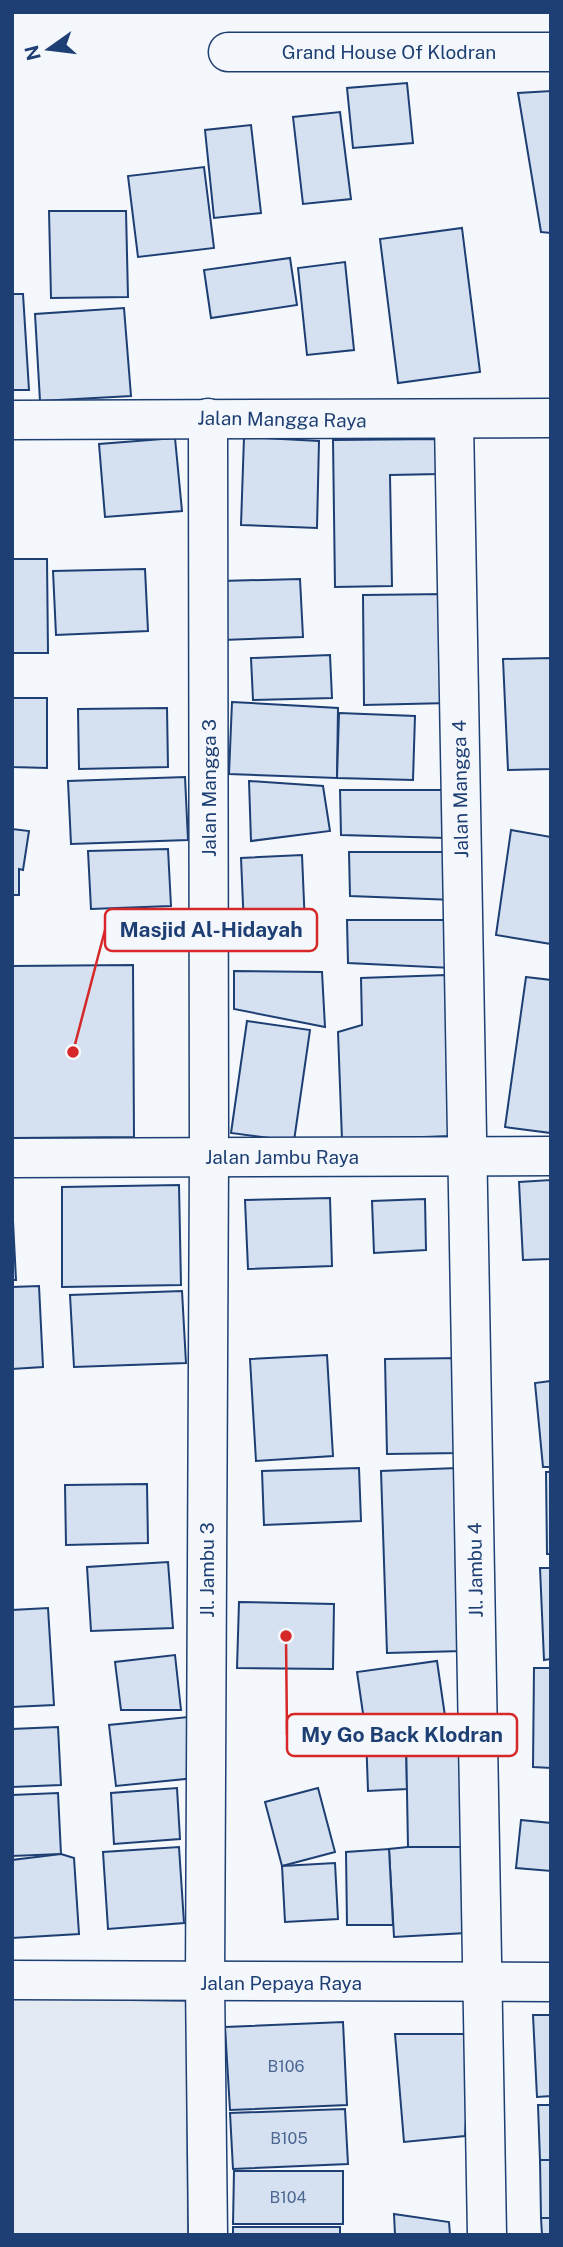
<svg xmlns="http://www.w3.org/2000/svg" width="563" height="2247" font-family="'Public Sans',sans-serif">
  <style>
    .green { fill: #e3e9f0; stroke: #687fa3; stroke-width: 2 }
    .building { fill: #d5e0f0; stroke: #1d3f73; stroke-width: 2 }
    .lines { fill: none; stroke-linecap: round; stroke-linejoin: round }
    .minor-casing { stroke: #1d3f73; stroke-width: 41 }
    .minor { stroke: #f4f7fb; stroke-width: 38 }
    .labels { text-anchor: middle; stroke-width: 5; stroke-linejoin: round; paint-order: stroke }
    .number-label { font-size: 16px; fill: #4b6792 }
    .street-label { font-size: 19px; fill: #1d3f73; stroke: #f4f7fb }
    .leader { fill: none; stroke: #d62828; stroke-width: 2.5 }
    .callout-dot { fill: #d62828; stroke: #f4f7fb; stroke-width: 2.5 }
    .callout { fill: #f4f7fb; stroke: #d62828; stroke-width: 2.5 }
    .callout-label { font-size: 21px; text-anchor: middle; font-weight: bold; fill: #1d3f73 }
  </style>
  <rect width="100%" height="100%" fill="#f4f7fb"/>
  <!-- green -->
  <polygon class="green" points="12,1998 187,2001 188,2235 12,2235"/>
  <!-- building -->
  <g class="building">
    <polygon points="407,83 413,143 353,148 347,88"/>
    <polygon points="551,91 551,233 541,232 518,93"/>
    <polygon points="340,112 351,199 303,204 293,117"/>
    <polygon points="251,125 261,213 214,218 205,130"/>
    <polygon points="204,167 214,248 138,257 128,176"/>
    <polygon points="49,211 126,211 128,297 51,298"/>
    <polygon points="462,228 480,372 398,383 380,239"/>
    <polygon points="290,258 297,305 211,318 204,270"/>
    <polygon points="345,262 354,350 307,355 298,268"/>
    <polygon points="12,294 23,294 29,390 12,390"/>
    <polygon points="124,308 131,396 40,401 35,314"/>
    <polygon points="244,437 319,441 317,528 241,525"/>
    <polygon points="175,438 182,511 105,517 99,444"/>
    <polygon points="439,439 440,474 390,475 392,586 335,587 333,440"/>
    <polygon points="12,559 47,559 48,653 12,653"/>
    <polygon points="145,569 148,631 56,635 53,571"/>
    <polygon points="300,579 303,637 223,640 221,581"/>
    <polygon points="447,594 449,703 364,705 363,595"/>
    <polygon points="330,655 332,698 253,700 251,658"/>
    <polygon points="551,658 551,769 508,770 503,659"/>
    <polygon points="12,698 47,698 47,768 12,767"/>
    <polygon points="232,702 338,708 337,778 229,774"/>
    <polygon points="167,708 168,767 79,769 78,709"/>
    <polygon points="339,713 415,716 413,780 337,778"/>
    <polygon points="185,777 188,840 71,844 68,781"/>
    <polygon points="249,781 323,786 330,831 251,841"/>
    <polygon points="340,790 447,790 446,838 341,835"/>
    <polygon points="12,829 29,831 23,870 19,869 19,895 12,895"/>
    <polygon points="511,830 551,837 551,944 496,935"/>
    <polygon points="168,849 171,906 91,909 88,851"/>
    <polygon points="349,852 456,852 454,900 350,896"/>
    <polygon points="302,855 306,949 245,951 241,858"/>
    <polygon points="347,920 453,920 452,968 348,963"/>
    <polygon points="133,965 134,1137 12,1138 12,966"/>
    <polygon points="234,971 322,972 325,1027 234,1009"/>
    <polygon points="446,975 451,1136 342,1140 338,1032 362,1025 361,978"/>
    <polygon points="526,977 551,980 551,1133 505,1127"/>
    <polygon points="247,1021 310,1030 294,1141 231,1133"/>
    <polygon points="551,1180 551,1259 523,1260 519,1182"/>
    <polygon points="179,1185 181,1285 62,1287 62,1187"/>
    <polygon points="330,1198 332,1266 248,1269 245,1200"/>
    <polygon points="425,1199 426,1250 374,1253 372,1201"/>
    <polygon points="12,1201 16,1280 12,1280"/>
    <polygon points="39,1286 43,1367 12,1369 12,1287"/>
    <polygon points="182,1291 186,1363 74,1367 70,1295"/>
    <polygon points="327,1355 333,1456 256,1461 250,1359"/>
    <polygon points="462,1358 462,1453 387,1454 385,1359"/>
    <polygon points="551,1381 551,1467 543,1467 535,1383"/>
    <polygon points="359,1468 361,1521 264,1525 262,1471"/>
    <polygon points="457,1468 463,1651 387,1653 381,1471"/>
    <polygon points="546,1472 551,1472 551,1554 547,1554"/>
    <polygon points="147,1484 148,1543 66,1545 65,1485"/>
    <polygon points="168,1562 173,1628 91,1631 87,1567"/>
    <polygon points="540,1568 551,1568 551,1659 544,1660"/>
    <polygon points="239,1602 334,1604 333,1669 237,1668"/>
    <polygon points="48,1608 54,1705 12,1707 12,1610"/>
    <polygon points="175,1655 181,1710 121,1710 115,1662"/>
    <polygon points="437,1661 446,1723 366,1734 357,1672"/>
    <polygon points="534,1668 551,1668 551,1768 533,1767"/>
    <polygon points="188,1717 195,1778 116,1786 109,1725"/>
    <polygon points="58,1727 61,1785 12,1787 12,1729"/>
    <polygon points="366,1734 406,1737 407,1789 368,1791"/>
    <polygon points="462,1736 463,1847 408,1847 406,1737"/>
    <polygon points="177,1788 180,1839 114,1844 111,1793"/>
    <polygon points="318,1788 335,1852 282,1866 265,1802"/>
    <polygon points="58,1793 61,1854 12,1856 12,1795"/>
    <polygon points="521,1820 551,1823 551,1871 516,1868"/>
    <polygon points="179,1847 184,1923 108,1929 103,1852"/>
    <polygon points="408,1847 463,1847 466,1933 394,1937 389,1849"/>
    <polygon points="389,1849 393,1925 347,1925 346,1852"/>
    <polygon points="61,1854 74,1858 79,1934 12,1938 12,1860"/>
    <polygon points="335,1863 338,1919 285,1922 282,1866"/>
    <polygon points="533,2015 551,2015 551,2096 537,2097"/>
    <polygon points="343,2022 347,2105 230,2110 225,2027"/>
    <polygon points="395,2034 471,2034 465,2136 404,2142"/>
    <polygon points="538,2105 551,2105 551,2160 540,2160"/>
    <polygon points="345,2109 348,2164 233,2169 230,2113"/>
    <polygon points="540,2160 551,2160 551,2218 541,2218"/>
    <polygon points="234,2171 343,2171 343,2224 233,2224"/>
    <polygon points="394,2214 449,2222 450,2235 395,2235"/>
    <polygon points="541,2218 551,2218 551,2235 542,2235"/>
    <rect x="233" y="2227" width="107" height="8"/>
  </g>
  <g class="lines">
    <defs>
      <g id="minor">
        <polyline points="228,52 551,52"/>
        <polyline points="12,420 551,418"/>
        <polyline points="454,421 487,2235"/>
        <polyline points="12,1158 551,1156"/>
        <polyline points="12,1980 551,1982"/>
        <polyline points="208,2235 205,1982 209,1158 208,418"/>
      </g>
    </defs>
    <!-- minor casing -->
    <use href="#minor" class="minor-casing"/>
    <!-- minor -->
    <use href="#minor" class="minor"/>
  </g>
  <g class="labels">
    <!-- number labels -->
    <g class="number-label">
      <text x="286" y="2072">B106</text>
      <text x="289" y="2144">B105</text>
      <text x="288" y="2203">B104</text>
    </g>
    <!-- street labels -->
    <g class="street-label">
      <text x="389" y="59">Grand House Of Klodran</text>
      <text transform="translate(282 419) rotate(1)" y="7">Jalan Mangga Raya</text>
      <text transform="translate(209 788) rotate(-90)" y="7">Jalan Mangga 3</text>
      <text transform="translate(460 789) rotate(-91)" y="7">Jalan Mangga 4</text>
      <text x="282" y="1164">Jalan Jambu Raya</text>
      <text transform="translate(207 1570) rotate(-90)" y="7">Jl. Jambu 3</text>
      <text transform="translate(475 1570) rotate(-91)" y="7">Jl. Jambu 4</text>
      <text x="281" y="1990">Jalan Pepaya Raya</text>
    </g>
  </g>
  <!-- callouts -->
  <path class="leader" d="M73 1052L105 930M286 1636L287 1735"/>
  <g class="callout-dot">
    <circle cx="73" cy="1052" r="7"/>
    <circle cx="286" cy="1636" r="7"/>
  </g>
  <g class="callout">
    <rect x="105" y="909" width="212" height="42" rx="7"/>
    <rect x="287" y="1714" width="230" height="42" rx="7"/>
  </g>
  <g class="callout-label">
    <text x="211" y="937">Masjid Al-Hidayah</text>
    <text x="402" y="1742">My Go Back Klodran</text>
  </g>
  <!-- border -->
  <rect width="563" height="2247" fill="none" stroke="#1d3f73" stroke-width="28"/>
  <!-- north arrow -->
  <g transform="translate(49 49) rotate(256)" stroke="#f4f7fb" stroke-width="5" paint-order="stroke">
  <path d="M0-5L12 26L0 18L-12 26Z" fill="#1d3f73"/>
  <text y="-10" font-size="19" font-weight="bold" text-anchor="middle" fill="#1d3f73">N</text>
  </g>
</svg>
